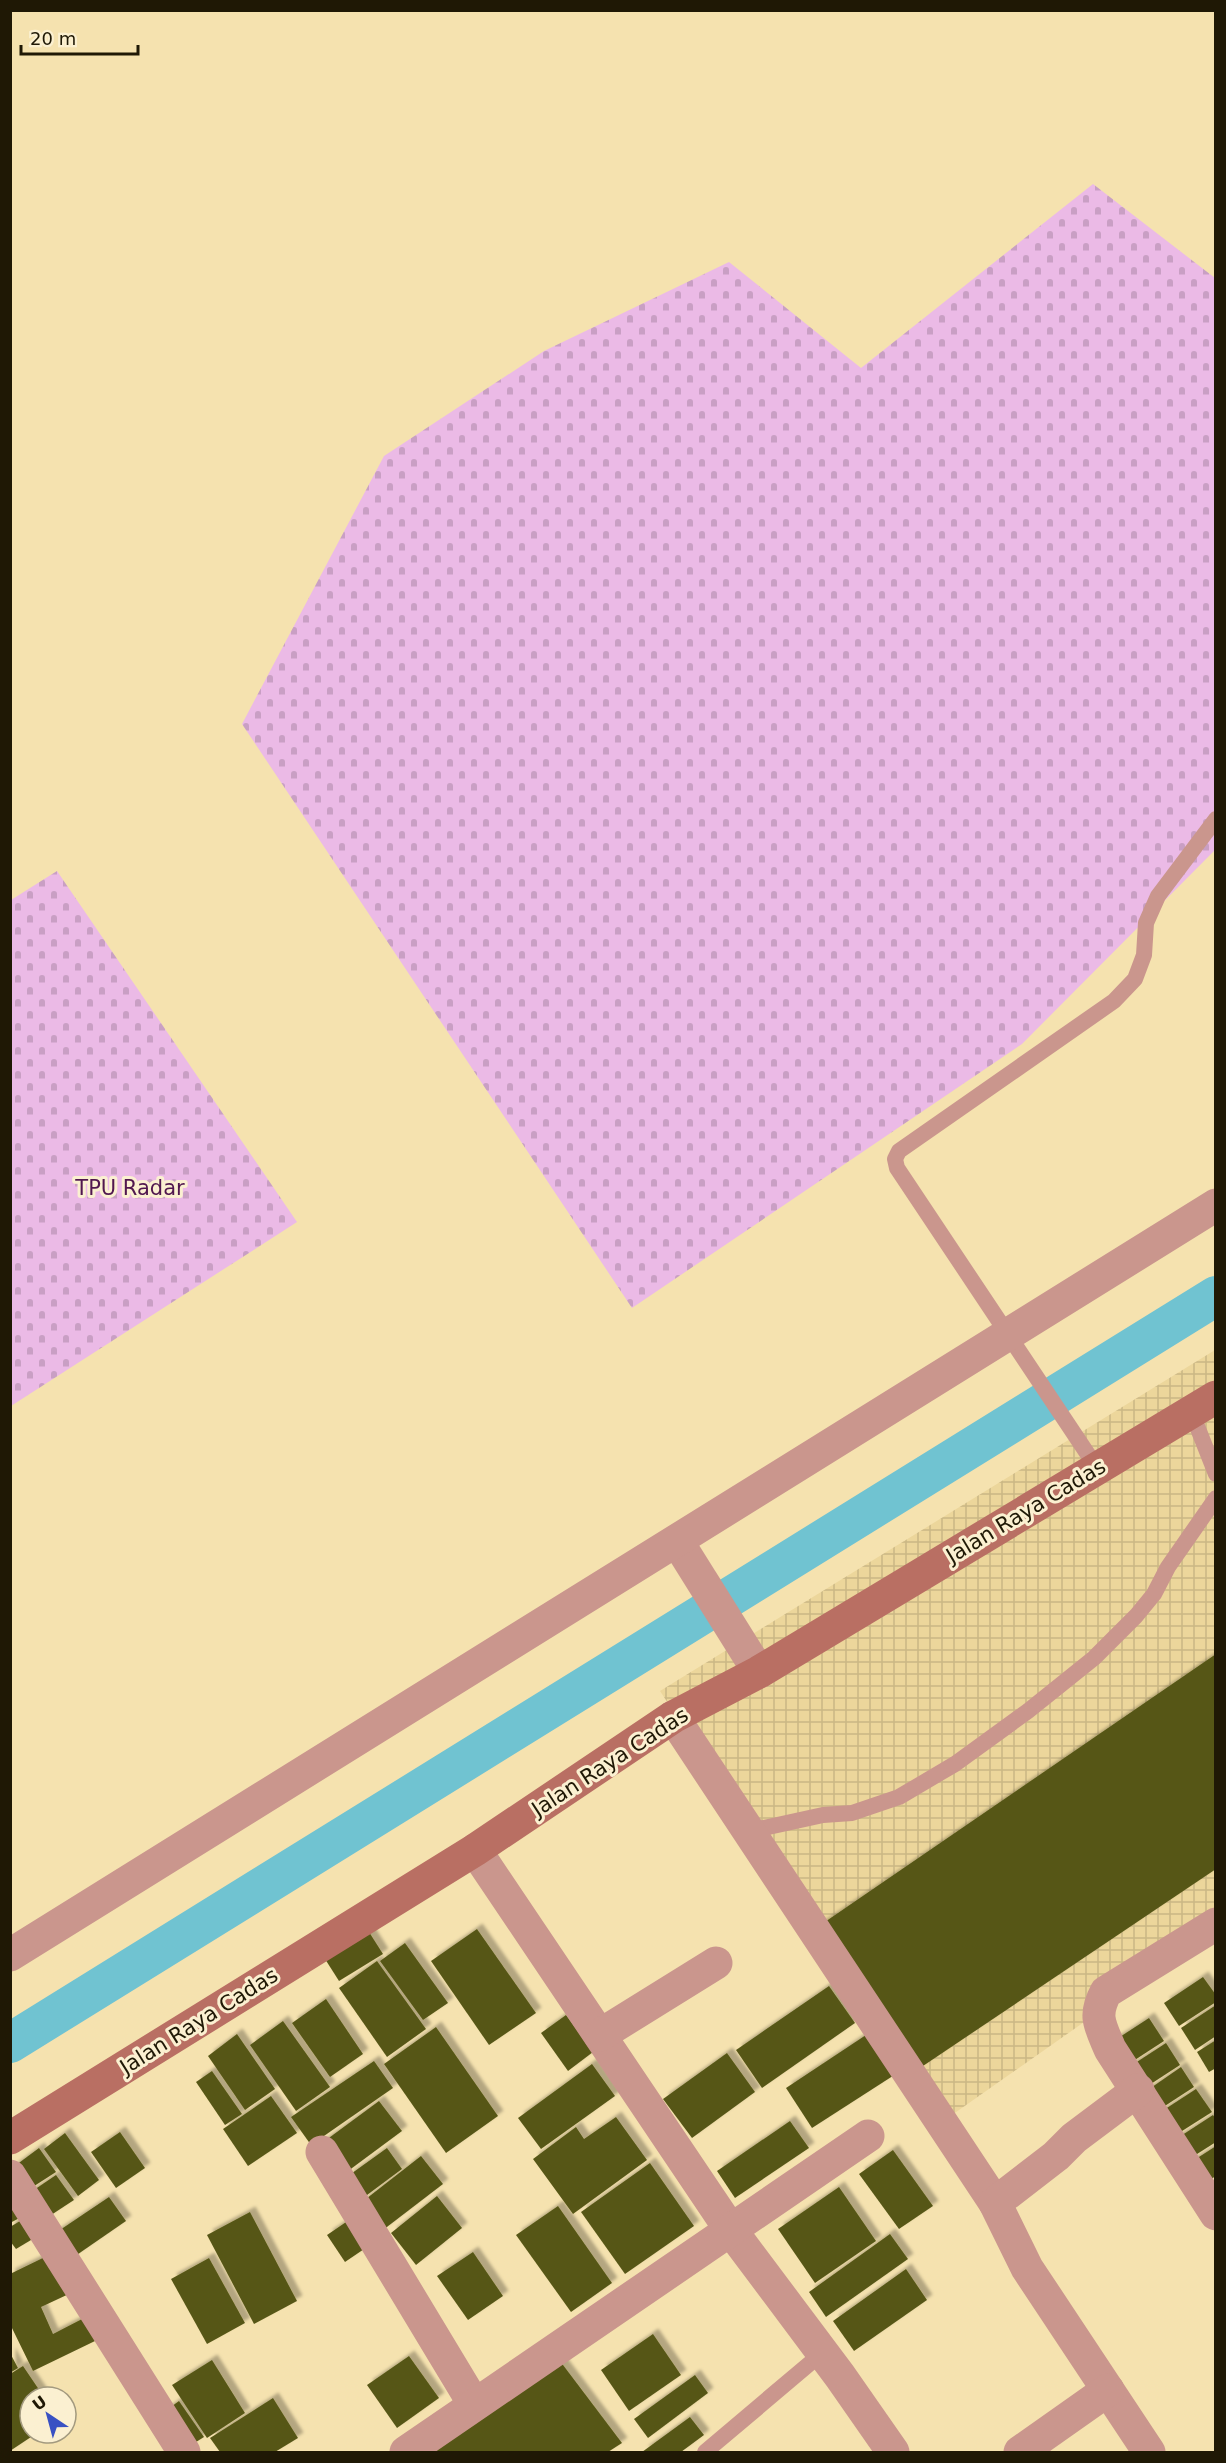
<svg xmlns="http://www.w3.org/2000/svg" width="1226" height="2463" font-family="'DejaVu Sans',sans-serif">
  <style>
    .industrial { fill: url(#industrial-grid) }
    .cemetery { fill: url(#cemetery-stones) }
    .lines { fill: none; stroke-linecap: round; stroke-linejoin: round }
    .canal { stroke: #70c3d1; stroke-width: 40 }
    .building { fill: #575718; filter: url(#shadow) }
    .lane { stroke: #ca968d; stroke-width: 16 }
    .street { stroke: #ca968d; stroke-width: 33 }
    .secondary { stroke: #b96f63; stroke-width: 33 }
    .labels { text-anchor: middle; stroke-width: 6; stroke-linejoin: round; paint-order: stroke }
    .park-label { font-size: 21px; fill: #51174f; stroke: #fbf0d1 }
    .street-label { font-size: 21px; fill: #1f1805; stroke: #fbf0d1 }
  </style>
  <defs>
    <pattern id="industrial-grid" width="8" height="8" patternUnits="userSpaceOnUse" patternTransform="scale(1.5)"><rect width="8" height="8" fill="#ecd69b"/><path d="M0 4h8M4 0v8" fill="none" stroke="#cab784"/></pattern>
    <pattern id="cemetery-stones" width="16" height="16" patternUnits="userSpaceOnUse" patternTransform="scale(1.5)"><rect width="16" height="16" fill="#ebbae6"/><path d="M2 7V4a2 2 0 0 1 4 0v3zM10 15v-3a2 2 0 0 1 4 0v3z" fill="#c99fc4"/></pattern>
    <filter id="shadow"><feDropShadow dx="5.5" dy="-5.5" stdDeviation="1.5" flood-color="#0004"/></filter>
  </defs>
  <rect width="100%" height="100%" fill="#f5e2af"/>
  <!-- industrial -->
  <polygon class="industrial" points="1215,1350 1215,1930 942,2122 660,1691"/>
  <!-- cemetery -->
  <g class="cemetery">
    <polygon points="1093,184 1215,278 1215,850 1022,1044 632,1308 242,724 384,456 544,351 729,262 861,368"/>
    <polygon points="57,871 297,1222 11,1406 11,900"/>
  </g>
  <g class="lines">
    <!-- canal -->
    <polyline class="canal" points="10,2043 1216,1296"/>
  </g>
  <!-- building -->
  <g class="building">
    <polygon points="1216,1654 1216,1869 920,2068 819,1926"/>
    <polygon points="477,1929 536,2013 489,2045 431,1961"/>
    <polygon points="369,1932 383,1954 339,1981 325,1959"/>
    <polygon points="405,1943 448,2003 423,2020 380,1961"/>
    <polygon points="377,1961 426,2029 387,2057 339,1988"/>
    <polygon points="1203,1977 1216,1995 1216,2002 1179,2026 1164,2003"/>
    <polygon points="829,1986 855,2023 762,2088 736,2050"/>
    <polygon points="326,1999 363,2054 330,2077 292,2023"/>
    <polygon points="1216,2005 1216,2036 1195,2050 1181,2028"/>
    <polygon points="566,2015 593,2052 568,2071 541,2033"/>
    <polygon points="1149,2018 1164,2041 1124,2067 1109,2044"/>
    <polygon points="283,2021 330,2087 296,2111 250,2045"/>
    <polygon points="436,2027 498,2116 446,2153 384,2064"/>
    <polygon points="872,2031 899,2072 812,2128 786,2088"/>
    <polygon points="237,2034 275,2089 245,2110 208,2056"/>
    <polygon points="1216,2040 1216,2068 1209,2072 1197,2052"/>
    <polygon points="1166,2043 1180,2065 1140,2091 1126,2069"/>
    <polygon points="727,2053 755,2092 692,2138 663,2099"/>
    <polygon points="374,2061 393,2088 311,2145 291,2117"/>
    <polygon points="592,2064 615,2096 541,2149 518,2118"/>
    <polygon points="1181,2067 1194,2087 1154,2113 1142,2094"/>
    <polygon points="212,2071 242,2114 225,2125 196,2082"/>
    <polygon points="1196,2089 1212,2112 1171,2138 1156,2115"/>
    <polygon points="271,2096 297,2133 248,2166 223,2129"/>
    <polygon points="379,2101 402,2131 344,2174 322,2143"/>
    <polygon points="1213,2115 1216,2119 1216,2142 1186,2161 1173,2141"/>
    <polygon points="616,2117 647,2160 573,2214 533,2159 576,2127 584,2139"/>
    <polygon points="790,2121 809,2148 735,2198 717,2171"/>
    <polygon points="120,2132 145,2168 116,2188 91,2152"/>
    <polygon points="65,2133 99,2180 78,2196 44,2149"/>
    <polygon points="1216,2146 1216,2176 1201,2185 1188,2164"/>
    <polygon points="39,2148 56,2172 28,2190 12,2168"/>
    <polygon points="387,2148 402,2169 363,2198 348,2176"/>
    <polygon points="893,2150 933,2206 899,2229 859,2174"/>
    <polygon points="421,2156 443,2184 383,2230 362,2202"/>
    <polygon points="650,2163 694,2226 625,2274 581,2212"/>
    <polygon points="56,2175 74,2200 45,2219 28,2194"/>
    <polygon points="839,2187 876,2241 815,2283 778,2229"/>
    <polygon points="10,2194 29,2213 10,2223"/>
    <polygon points="437,2196 462,2228 416,2265 391,2233"/>
    <polygon points="109,2197 126,2221 68,2261 51,2236"/>
    <polygon points="558,2206 612,2283 571,2312 516,2235"/>
    <polygon points="250,2212 297,2301 254,2324 207,2235"/>
    <polygon points="30,2215 41,2234 16,2249 10,2241 10,2227"/>
    <polygon points="352,2218 370,2245 345,2262 327,2235"/>
    <polygon points="890,2234 908,2259 826,2317 809,2292"/>
    <polygon points="473,2252 503,2296 468,2320 437,2276"/>
    <polygon points="51,2254 71,2293 41,2307 53,2334 84,2318 95,2341 33,2371 10,2324 10,2274"/>
    <polygon points="209,2258 245,2323 207,2344 171,2279"/>
    <polygon points="906,2269 927,2300 854,2351 833,2321"/>
    <polygon points="653,2334 681,2375 629,2411 601,2370"/>
    <polygon points="10,2353 18,2368 10,2373"/>
    <polygon points="409,2356 439,2398 397,2428 367,2385"/>
    <polygon points="557,2357 622,2443 608,2452 429,2452"/>
    <polygon points="212,2360 245,2413 207,2438 172,2385"/>
    <polygon points="23,2366 44,2397 30,2397 30,2433 37,2433 10,2451 10,2374"/>
    <polygon points="695,2375 708,2393 648,2438 634,2419"/>
    <polygon points="273,2398 298,2438 275,2452 220,2452 210,2438"/>
    <polygon points="179,2401 204,2437 188,2447 164,2412"/>
    <polygon points="690,2417 704,2435 681,2452 642,2452"/>
  </g>
  <g class="lines">
    <!-- lane -->
    <g class="lane">
      <polyline points="1191,1411 1216,1474"/>
      <polyline points="1097,1468 897,1168 895,1159 899,1151 1114,1001 1135,979 1144,955 1146,923 1158,896 1216,819"/>
      <polyline points="750,1831 823,1815 852,1813 899,1797 955,1764 1028,1711 1094,1658 1136,1616 1154,1594 1168,1567 1216,1498"/>
      <polyline points="705,2452 821,2354"/>
    </g>
    <!-- street -->
    <g class="street">
      <polyline points="677,1541 759,1672"/>
      <polyline points="673,1717 995,2203"/>
      <polyline points="475,1850 730,2229 840,2376 893,2452"/>
      <path d="M1216,1924L1106,1992C1093,2016 1100,2025 1110,2049L1216,2214"/>
      <polyline points="10,1955 1216,1205"/>
      <polyline points="600,2035 716,1963"/>
      <polyline points="1138,2090 1074,2138 1056,2156 995,2203 1027,2268 1149,2452"/>
      <polyline points="322,2152 474,2404"/>
      <polyline points="10,2176 184,2452"/>
      <polyline points="406,2452 868,2136"/>
      <polyline points="1020,2452 1108,2390"/>
    </g>
    <!-- secondary -->
    <polyline class="secondary" points="10,2138 475,1850 673,1717 759,1672 1216,1397"/>
  </g>
  <g class="labels">
    <!-- park labels -->
    <g class="park-label">
      <text x="130" y="1195">TPU Radar</text>
    </g>
    <!-- street labels -->
    <g class="street-label">
      <text transform="translate(1026 1511) rotate(-31)" y="7">Jalan Raya Cadas</text>
      <text transform="translate(610 1762) rotate(-33)" y="7">Jalan Raya Cadas</text>
      <text transform="translate(199 2021) rotate(-32)" y="7">Jalan Raya Cadas</text>
    </g>
  </g>
  <!-- border -->
  <rect width="1226" height="2463" fill="none" stroke="#1f1805" stroke-width="24"/>
  <!-- north arrow -->
  <g transform="translate(48 2415) rotate(324)"><circle r="28" fill="#fbf0d1" stroke="#a39a7f" stroke-width="1.5"/>
  <path d="M0-4.5L10 22L0 15L-10 22Z" fill="#3951c3"/>
  <text y="-9" font-size="16" font-weight="bold" text-anchor="middle" fill="#1f1805">U</text>
  </g>
  <!-- scale -->
  <path d="M21 45v9h117v-9" fill="none" stroke="#1f1805" stroke-width="3"/>
  <text x="30" y="45" font-size="18" fill="#1f1805" stroke="#fbf0d1" stroke-width="4.5" paint-order="stroke">20 m</text>
</svg>
